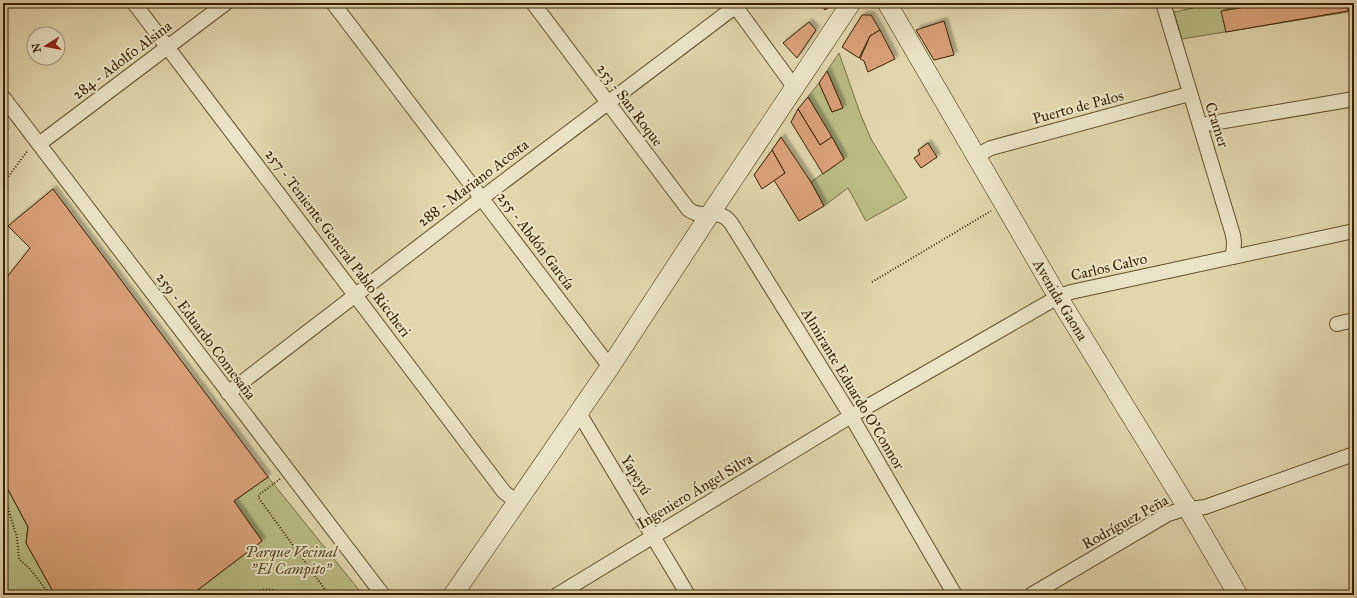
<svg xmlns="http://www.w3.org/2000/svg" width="1357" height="598" font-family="'IM FELL Great Primer',serif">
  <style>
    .green { fill: #babc84; stroke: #796e42 }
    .building { fill: #d9a179; stroke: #382000; filter: url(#shadow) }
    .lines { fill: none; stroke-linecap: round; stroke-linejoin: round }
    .street-casing { stroke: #624e2b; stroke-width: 16 }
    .secondary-casing { stroke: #382000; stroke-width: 20 }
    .path { stroke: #382000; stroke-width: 2; stroke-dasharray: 1 2; stroke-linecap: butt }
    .street { stroke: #ece4c9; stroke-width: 14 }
    .secondary { stroke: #ece4c9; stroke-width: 19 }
    .labels { text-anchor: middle; stroke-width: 4; stroke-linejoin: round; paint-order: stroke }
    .street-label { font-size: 15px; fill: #382000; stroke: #ece4c9 }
    .park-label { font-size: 15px; font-style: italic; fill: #584721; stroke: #ece4c9 }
  </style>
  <defs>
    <filter id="shadow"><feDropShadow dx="3.5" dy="-3.5" stdDeviation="1" flood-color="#0004"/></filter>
  </defs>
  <rect width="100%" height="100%" fill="#e2d6ac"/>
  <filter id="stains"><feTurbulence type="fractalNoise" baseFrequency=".005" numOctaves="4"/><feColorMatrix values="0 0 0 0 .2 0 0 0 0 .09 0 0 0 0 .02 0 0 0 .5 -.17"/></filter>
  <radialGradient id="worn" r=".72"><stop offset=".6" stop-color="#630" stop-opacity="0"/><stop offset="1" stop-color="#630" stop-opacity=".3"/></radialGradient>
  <!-- green -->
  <g class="green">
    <polygon points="1207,3 1354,3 1354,11 1182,39 1174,12 1207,5"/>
    <polygon points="839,53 860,113 871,139 907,198 866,221 848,188 824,206 811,182 844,158 808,97 819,83 832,112 843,108 827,71"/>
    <polygon points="268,477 363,595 191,595 262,541 234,501"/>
    <polygon points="3,480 28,527 26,543 55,595 3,595"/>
  </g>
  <!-- building -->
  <g class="building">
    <polygon points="820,3 835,3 825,10"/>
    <polygon points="1269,3 1347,3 1348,11 1226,32 1221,11"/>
    <polygon points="862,15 871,15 880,30 870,36 859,58 842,47"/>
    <polygon points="944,21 954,55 934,60 916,30"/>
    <polygon points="809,22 816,30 797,58 783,43"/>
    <polygon points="880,30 895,59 868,72 864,61 860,59 870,36"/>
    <polygon points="827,71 843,108 832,112 819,83"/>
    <polygon points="808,97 832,137 820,145 798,109"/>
    <polygon points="798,109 820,145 832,137 844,159 823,174 791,122"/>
    <polygon points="781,137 811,182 824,206 799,221 774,180 785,173 772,150"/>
    <polygon points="928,143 937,157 921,168 914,158 920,154 918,150"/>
    <polygon points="772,150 785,173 762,189 754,175"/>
    <polygon points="53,189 268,477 234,501 262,541 191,595 55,595 26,543 28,527 3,480 3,282 30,248 8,226"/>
  </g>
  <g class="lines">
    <defs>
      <g id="street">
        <polyline points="134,3 504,492 517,502"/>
        <polyline points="333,3 610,367"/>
        <path d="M533,3L688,209C703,221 718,206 731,223L851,416L955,595"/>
        <polyline points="733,3 795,88"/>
        <polyline points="1163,3 1233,235 1234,242 1233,257"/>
        <polyline points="3,97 383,595"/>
        <polyline points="1201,125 1354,99"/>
        <polyline points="39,144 226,3"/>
        <polyline points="976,156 991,148 1189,94"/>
        <polyline points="1337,324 1354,320"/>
        <polyline points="228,393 482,198 740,3"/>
        <polyline points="579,413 688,595"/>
        <polyline points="557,595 851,416 1058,297 1071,292 1354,231"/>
        <polyline points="1031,595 1168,514 1181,510 1205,507 1354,454"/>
      </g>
      <g id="secondary">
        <path id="s1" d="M887,3L1058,297L1188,509L1238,595"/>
        <polyline points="453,595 610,367 710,214 851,3"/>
      </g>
    </defs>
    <!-- street casing -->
    <use href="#street" class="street-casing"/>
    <!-- secondary casing -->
    <use href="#secondary" class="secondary-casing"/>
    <!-- path -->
    <g class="path">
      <polyline points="3,133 10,127"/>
      <polyline points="3,184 28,150"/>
      <polyline points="872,282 991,211"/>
      <polyline points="280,479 260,494 258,497 329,595"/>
      <polyline points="3,491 17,538 19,559 30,569 50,595"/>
      <path d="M246,595C262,588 271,587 287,595"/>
    </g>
    <!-- street -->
    <use href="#street" class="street"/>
    <!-- secondary -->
    <use href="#secondary" class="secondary"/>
  </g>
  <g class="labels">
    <!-- street labels -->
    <g class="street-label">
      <text transform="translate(122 60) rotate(-37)" y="5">284 - Adolfo Alsina</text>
      <text transform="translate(630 105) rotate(53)" y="5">253 - San Roque</text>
      <text transform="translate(1078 107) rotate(-15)" y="5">Puerto de Palos</text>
      <text transform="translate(1217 125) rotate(72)" y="5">Cramer</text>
      <text transform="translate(473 183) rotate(-37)" y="5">288 - Mariano Acosta</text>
      <text transform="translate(536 241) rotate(53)" y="5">255 - Abdón García</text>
      <text transform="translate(338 243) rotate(53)" y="5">257 - Teniente General Pablo Riccheri</text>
      <text transform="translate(1109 267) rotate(-13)" y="5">Carlos Calvo</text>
      <text dy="5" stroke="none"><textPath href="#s1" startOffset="344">Avenida Gaona</textPath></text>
      <text transform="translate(206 336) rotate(53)" y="5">259 - Eduardo Comesaña</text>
      <text transform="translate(853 389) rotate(59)" y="5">Almirante Eduardo O'Connor</text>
      <text transform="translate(636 475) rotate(59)" y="5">Yapeyú</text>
      <text transform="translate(695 491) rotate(-31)" y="5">Ingeniero Ángel Silva</text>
      <text transform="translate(1125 522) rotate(-29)" y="5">Rodríguez Peña</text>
    </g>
    <!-- park labels -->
    <g class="park-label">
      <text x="291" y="557">Parque Vecinal<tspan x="291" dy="17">"El Campito"</tspan></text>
    </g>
  </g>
  <!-- margin -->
  <rect width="1357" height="598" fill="none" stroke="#e2d6ac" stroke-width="16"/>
  <rect x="4" y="4" width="1349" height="590" fill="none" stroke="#382000" stroke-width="2"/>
  <rect x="8" y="8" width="1341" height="582" fill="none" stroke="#382000"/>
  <!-- north arrow -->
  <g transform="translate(46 46) rotate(259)"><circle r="19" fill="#ece4c9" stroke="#a49679"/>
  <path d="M0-3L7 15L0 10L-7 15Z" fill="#8f2418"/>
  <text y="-6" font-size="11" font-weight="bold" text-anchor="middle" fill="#382000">N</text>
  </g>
  <rect width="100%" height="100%" filter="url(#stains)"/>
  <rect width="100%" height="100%" fill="url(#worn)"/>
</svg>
